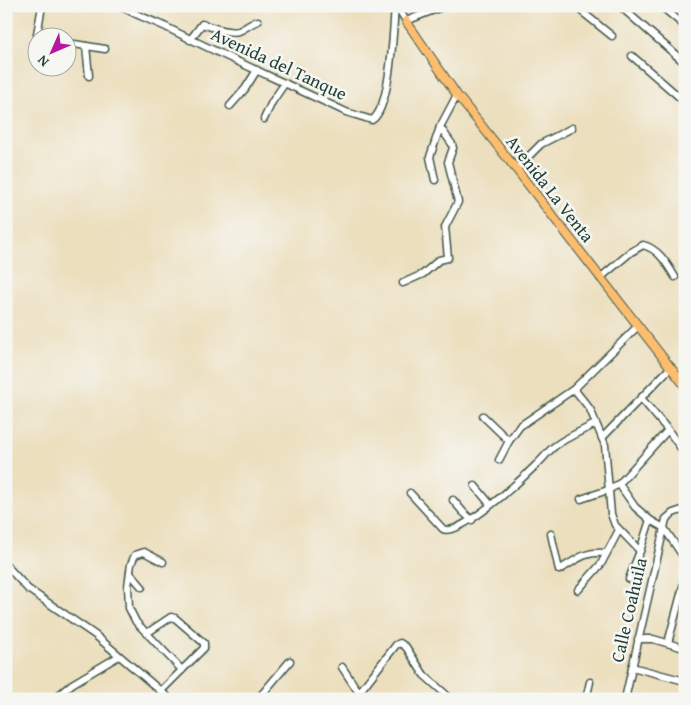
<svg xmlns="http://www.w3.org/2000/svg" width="691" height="705" font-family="'Gentium Book Plus',serif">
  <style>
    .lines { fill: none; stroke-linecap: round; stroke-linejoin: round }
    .minor-casing { stroke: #3e5549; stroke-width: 9 }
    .major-casing { stroke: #3e5549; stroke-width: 10 }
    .minor { stroke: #fff; stroke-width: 6 }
    .major { stroke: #fcbd6e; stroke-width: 8 }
    .labels { text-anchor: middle; stroke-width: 5; stroke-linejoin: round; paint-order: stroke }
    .street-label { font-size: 18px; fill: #1f3d34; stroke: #f6f6f2 }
  </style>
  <rect width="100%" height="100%" fill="#f6f6f2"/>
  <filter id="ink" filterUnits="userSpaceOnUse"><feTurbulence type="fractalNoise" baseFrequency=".02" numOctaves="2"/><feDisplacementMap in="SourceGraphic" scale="10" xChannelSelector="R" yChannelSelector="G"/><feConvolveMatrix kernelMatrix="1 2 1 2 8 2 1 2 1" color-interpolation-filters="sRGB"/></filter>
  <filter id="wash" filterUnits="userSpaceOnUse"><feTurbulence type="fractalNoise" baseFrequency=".0096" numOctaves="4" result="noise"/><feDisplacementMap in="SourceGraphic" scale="20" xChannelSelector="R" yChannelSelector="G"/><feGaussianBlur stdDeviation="1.12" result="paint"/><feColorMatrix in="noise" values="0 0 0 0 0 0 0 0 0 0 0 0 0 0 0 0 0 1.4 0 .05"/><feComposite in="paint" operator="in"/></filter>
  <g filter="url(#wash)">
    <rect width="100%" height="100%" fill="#ecdfbe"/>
  </g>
  <g filter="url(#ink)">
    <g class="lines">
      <defs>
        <g id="minor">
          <polyline points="42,6 37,34 47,38"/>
          <path d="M121,6C135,15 151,20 166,27C225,57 286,83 346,112L372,120C391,108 393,29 395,6"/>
          <polyline points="397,6 406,21 444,6"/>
          <polyline points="575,6 612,36"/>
          <polyline points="620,6 685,63"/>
          <polyline points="661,6 685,26"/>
          <path d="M190,40L202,24C213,27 228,34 239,31C246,28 251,23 258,21"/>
          <polyline points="68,43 105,49"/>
          <polyline points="86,46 89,76"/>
          <polyline points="632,56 685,102"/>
          <polyline points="230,106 245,89 257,70"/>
          <polyline points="264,119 272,102 285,83"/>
          <polyline points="516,169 541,144 572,128"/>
          <polyline points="435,180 430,157 440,127 457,95"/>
          <path d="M600,278L631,252L643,245C659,249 667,264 675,277"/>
          <polyline points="403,283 423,274 439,260 448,258 445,227 458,202 448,162 453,148 452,144 440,127"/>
          <polyline points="574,389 590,409 605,445 611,514 615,525 640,551"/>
          <polyline points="641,398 668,430 685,454"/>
          <polyline points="483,416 509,441"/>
          <polyline points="602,438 671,367"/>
          <polyline points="499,460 509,441 520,426 574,389 638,326"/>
          <polyline points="619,484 635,507 650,520 664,528 685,559"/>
          <polyline points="475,486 490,504"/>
          <path d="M410,493L443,529C459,538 523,478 536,465C543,459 548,451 555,446C567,437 582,431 595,424"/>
          <polyline points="581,499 608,490 619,484 668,430"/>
          <polyline points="453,500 463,512 472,520"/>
          <path d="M551,534L559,570C578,559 584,551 606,553"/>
          <polyline points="163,562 144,552 135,555 131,564 128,586 129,608 136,622 182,670"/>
          <polyline points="6,565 28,589 95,635 170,699"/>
          <polyline points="130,573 142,587"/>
          <polyline points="629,579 640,551 650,520"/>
          <polyline points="578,590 601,564 619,530"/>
          <polyline points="147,633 171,617 175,618 204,643 204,648 161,691"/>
          <polyline points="638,639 653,639 684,648"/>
          <polyline points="668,643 685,579"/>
          <polyline points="342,667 363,699"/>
          <polyline points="632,667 685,681"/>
          <polyline points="54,699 72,684 119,656"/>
          <polyline points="258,699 290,661"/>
          <polyline points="354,699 396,645 400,643 406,647 424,675 451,699"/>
          <polyline points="586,699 590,682"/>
          <polyline points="625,699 666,519 673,513 685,509"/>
        </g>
        <polyline id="major" points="406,21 457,95 516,169 685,386"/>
      </defs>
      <!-- minor casing -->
      <use href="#minor" class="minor-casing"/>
      <!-- major casing -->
      <use href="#major" class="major-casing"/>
      <!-- minor -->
      <use href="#minor" class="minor"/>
      <!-- major -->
      <use href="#major" class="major"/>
    </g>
  </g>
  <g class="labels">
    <!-- street labels -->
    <g class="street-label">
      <text transform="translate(279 64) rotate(25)" y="6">Avenida del Tanque</text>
      <text transform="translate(550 189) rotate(52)" y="6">Avenida La Venta</text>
      <text transform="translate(629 610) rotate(-77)" y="6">Calle Coahuila</text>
    </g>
  </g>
  <!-- margin -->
  <rect width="691" height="705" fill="none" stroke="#f6f6f2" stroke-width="25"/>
  <!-- north arrow -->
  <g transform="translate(52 52) rotate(225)"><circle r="24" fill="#f6f6f2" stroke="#a0aca6"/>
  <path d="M0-4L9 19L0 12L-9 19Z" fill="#b5179e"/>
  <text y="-8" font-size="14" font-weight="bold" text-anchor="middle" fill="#1f3d34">N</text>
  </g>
</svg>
